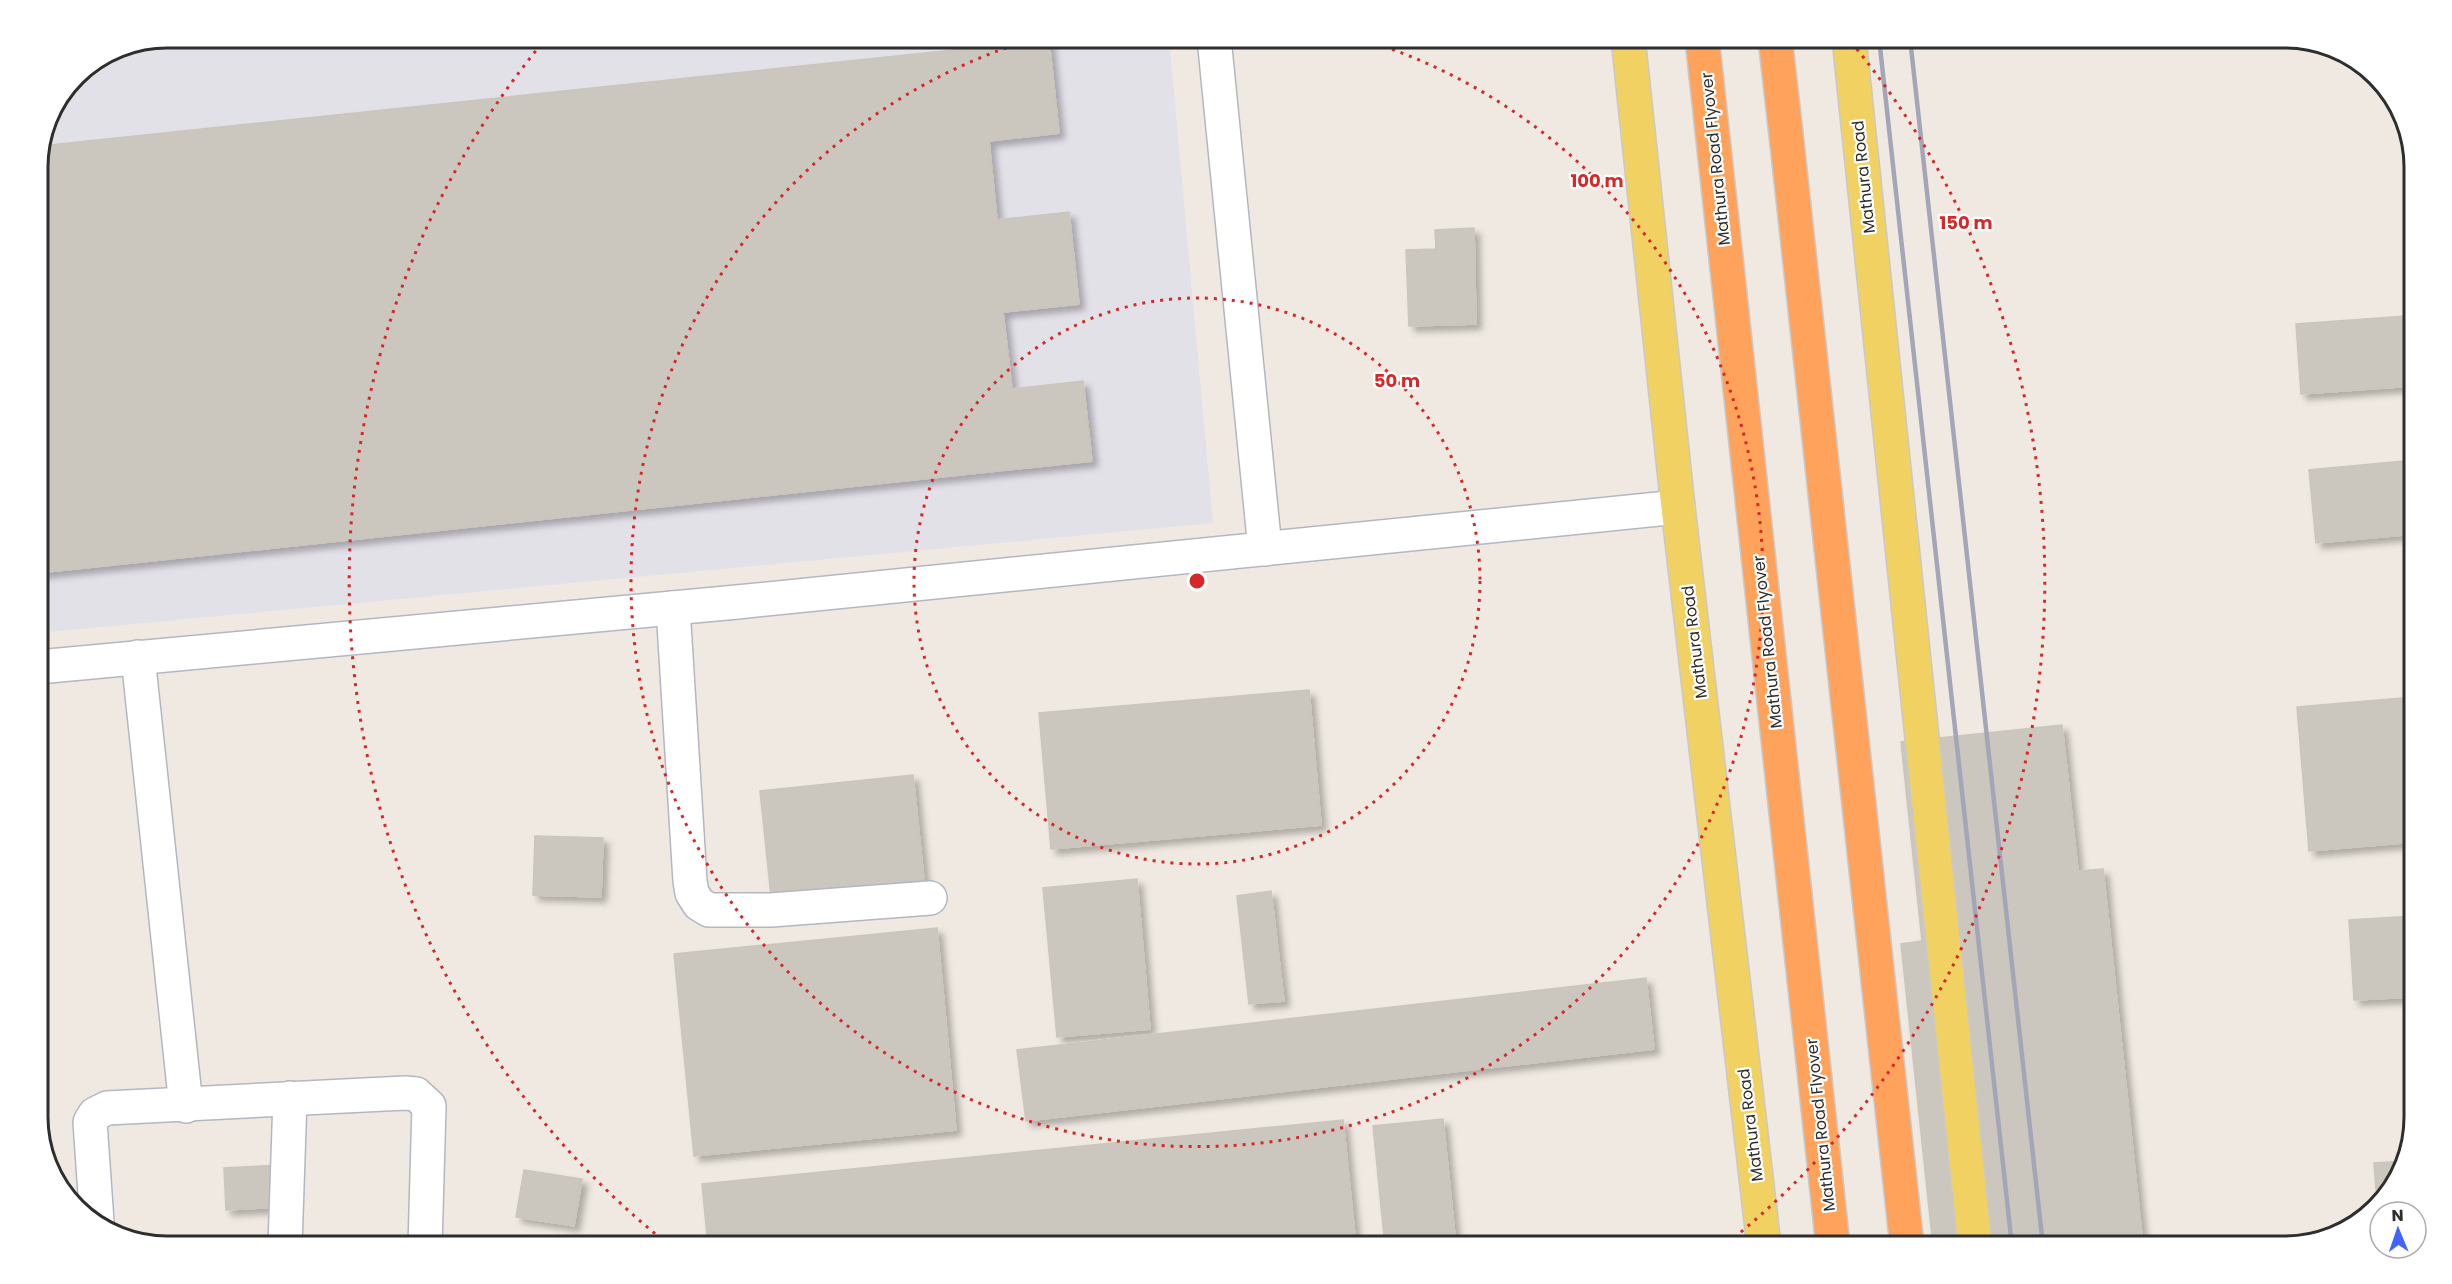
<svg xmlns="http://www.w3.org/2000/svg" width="2452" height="1284" font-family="Poppins,sans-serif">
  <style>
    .industrial { fill: #e3e1e8 }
    .building { fill: #cbc7bf; stroke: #cbc5ba; stroke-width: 1.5; filter: url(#shadow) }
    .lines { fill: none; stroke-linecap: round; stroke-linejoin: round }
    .minor-casing { stroke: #b4b7c1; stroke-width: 36 }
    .major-casing { stroke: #c9c9c9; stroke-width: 36 }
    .highway-casing { stroke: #c9c9c9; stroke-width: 36 }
    .minor { stroke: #fff; stroke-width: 33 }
    .major { stroke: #f2d163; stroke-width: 33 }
    .highway { stroke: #ffa35c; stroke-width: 33 }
    .rail { stroke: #a3a6b8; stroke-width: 4.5 }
    .highway-bridge-casing { stroke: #c9c9c9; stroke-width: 36; stroke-linecap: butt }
    .highway-bridge { stroke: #ffa35c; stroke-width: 33 }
    .ring { fill: none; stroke: #d62828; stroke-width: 3; stroke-dasharray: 3 6 }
    .labels { text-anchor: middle; stroke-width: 4.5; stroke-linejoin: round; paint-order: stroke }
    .street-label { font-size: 16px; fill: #2e2e2e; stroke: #fff }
    .rim { fill: none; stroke: #2e2e2e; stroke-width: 3 }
    .centre { fill: #d62828; stroke: #fff; stroke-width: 3 }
    .ring-label { font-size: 18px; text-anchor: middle; font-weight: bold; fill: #d62828; stroke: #fff; stroke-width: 4.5; stroke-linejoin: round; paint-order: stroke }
  </style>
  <defs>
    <filter id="shadow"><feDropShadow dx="5.5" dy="5.5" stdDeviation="3" flood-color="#0004"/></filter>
  </defs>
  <rect width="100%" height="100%" fill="#efe9e1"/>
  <!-- industrial -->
  <polygon class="industrial" points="167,38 1169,38 1213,523 38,633 38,159 47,117 76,75 118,47"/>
  <!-- building -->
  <g class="building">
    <polygon points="1049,40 1059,133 989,141 997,220 1069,212 1079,304 1003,312 1012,389 1083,381 1092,461 38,573 38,159 41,146"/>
    <polygon points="1474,228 1476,324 1409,326 1406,250 1436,249 1435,230"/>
    <polygon points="2406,316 2411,386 2301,394 2296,324"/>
    <polygon points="2414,460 2414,534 2316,543 2309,470"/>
    <polygon points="1309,690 1321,825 1051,849 1039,713"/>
    <polygon points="2414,697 2414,842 2309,851 2297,707"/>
    <polygon points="2062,725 2078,871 2103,869 2143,1246 1933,1246 1901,944 1922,941 1901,742"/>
    <polygon points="913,775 925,890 772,906 760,791"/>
    <polygon points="535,836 603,838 601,897 533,895"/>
    <polygon points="1137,879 1150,1029 1057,1037 1043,888"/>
    <polygon points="1271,891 1284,1001 1249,1004 1237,896"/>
    <polygon points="2414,916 2414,997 2354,1000 2349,920"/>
    <polygon points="937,928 956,1130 694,1156 674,954"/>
    <polygon points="1646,978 1654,1049 1026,1121 1017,1050"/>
    <polygon points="1443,1119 1456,1246 1385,1246 1373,1126"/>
    <polygon points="1343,1120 1356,1246 708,1246 702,1184"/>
    <polygon points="2404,1161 2401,1175 2377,1202 2374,1163"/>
    <polygon points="279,1165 280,1207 226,1210 224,1168"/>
    <polygon points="524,1170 582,1179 574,1226 516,1217"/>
  </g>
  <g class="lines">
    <defs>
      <g id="minor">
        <polyline points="1214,38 1265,549"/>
        <polyline points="673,608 690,881 692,893 699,904 709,910 771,910 930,898"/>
        <polyline points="138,657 186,1106"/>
        <polyline points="38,667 737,602 1678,507"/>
        <polyline points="97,1222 90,1122 95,1114 107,1108 405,1093 416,1094 429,1106 425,1246"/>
        <polyline points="285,1246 290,1098"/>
      </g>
      <g id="major">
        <polyline points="1628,38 1678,507 1764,1246"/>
        <polyline points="1849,38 1975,1246"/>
      </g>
      <g id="highway">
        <polyline points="1702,38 1725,249"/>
        <polyline points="1775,38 1787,143"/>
      </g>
    </defs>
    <!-- minor casing -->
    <use href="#minor" class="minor-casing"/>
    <!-- major casing -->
    <use href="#major" class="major-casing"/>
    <!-- highway casing -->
    <use href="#highway" class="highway-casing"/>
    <!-- minor -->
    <use href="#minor" class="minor"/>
    <!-- major -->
    <use href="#major" class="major"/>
    <!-- highway -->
    <use href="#highway" class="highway"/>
    <!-- rail -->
    <g class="rail">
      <polyline points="1879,38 2012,1246"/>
      <polyline points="1910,38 2043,1246"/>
    </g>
    <defs>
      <g id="highway-bridge">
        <polyline points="1787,143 1907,1246"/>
        <polyline points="1725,249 1833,1246"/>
      </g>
    </defs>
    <!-- highway-bridge casing -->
    <use href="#highway-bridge" class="highway-bridge-casing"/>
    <!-- highway-bridge -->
    <use href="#highway-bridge" class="highway-bridge"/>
  </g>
  <!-- distance rings -->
  <g class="ring">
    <circle cx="1197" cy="581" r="283"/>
    <path d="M1358 38A566 566 0 1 1 1036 38"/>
    <path d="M669 1245A848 848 0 0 1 543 42M1851 42A848 848 0 0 1 1725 1245"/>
  </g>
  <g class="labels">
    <!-- street labels -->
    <g class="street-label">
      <text transform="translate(1715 159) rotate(-96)" y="6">Mathura Road Flyover</text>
      <text transform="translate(1863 177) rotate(-96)" y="6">Mathura Road</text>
      <text transform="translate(1694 642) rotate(-97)" y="6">Mathura Road</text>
      <text transform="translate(1767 642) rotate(-96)" y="6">Mathura Road Flyover</text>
      <text transform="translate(1750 1125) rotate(-97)" y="6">Mathura Road</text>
      <text transform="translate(1820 1125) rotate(-96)" y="6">Mathura Road Flyover</text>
    </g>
  </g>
  <!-- crop -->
  <path d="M0 0H2452V1284H0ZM167 48H2285A119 119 0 0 1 2404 167V1117A119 119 0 0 1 2285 1236H167A119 119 0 0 1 48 1117V167A119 119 0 0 1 167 48Z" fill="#fff" fill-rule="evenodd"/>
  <path class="rim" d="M167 48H2285A119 119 0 0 1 2404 167V1117A119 119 0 0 1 2285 1236H167A119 119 0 0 1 48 1117V167A119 119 0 0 1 167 48Z"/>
  <circle cx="1197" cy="581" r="9" class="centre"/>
  <g class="ring-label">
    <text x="1597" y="187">100 m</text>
    <text x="1966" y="229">150 m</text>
    <text x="1397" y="387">50 m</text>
  </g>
  <!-- north arrow -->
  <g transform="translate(2398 1230) rotate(358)"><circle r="28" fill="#ffffff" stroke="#ababab" stroke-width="1.5"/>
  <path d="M0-4.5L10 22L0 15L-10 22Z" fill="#4264fb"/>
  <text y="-9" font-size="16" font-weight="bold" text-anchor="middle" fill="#2e2e2e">N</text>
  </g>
</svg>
